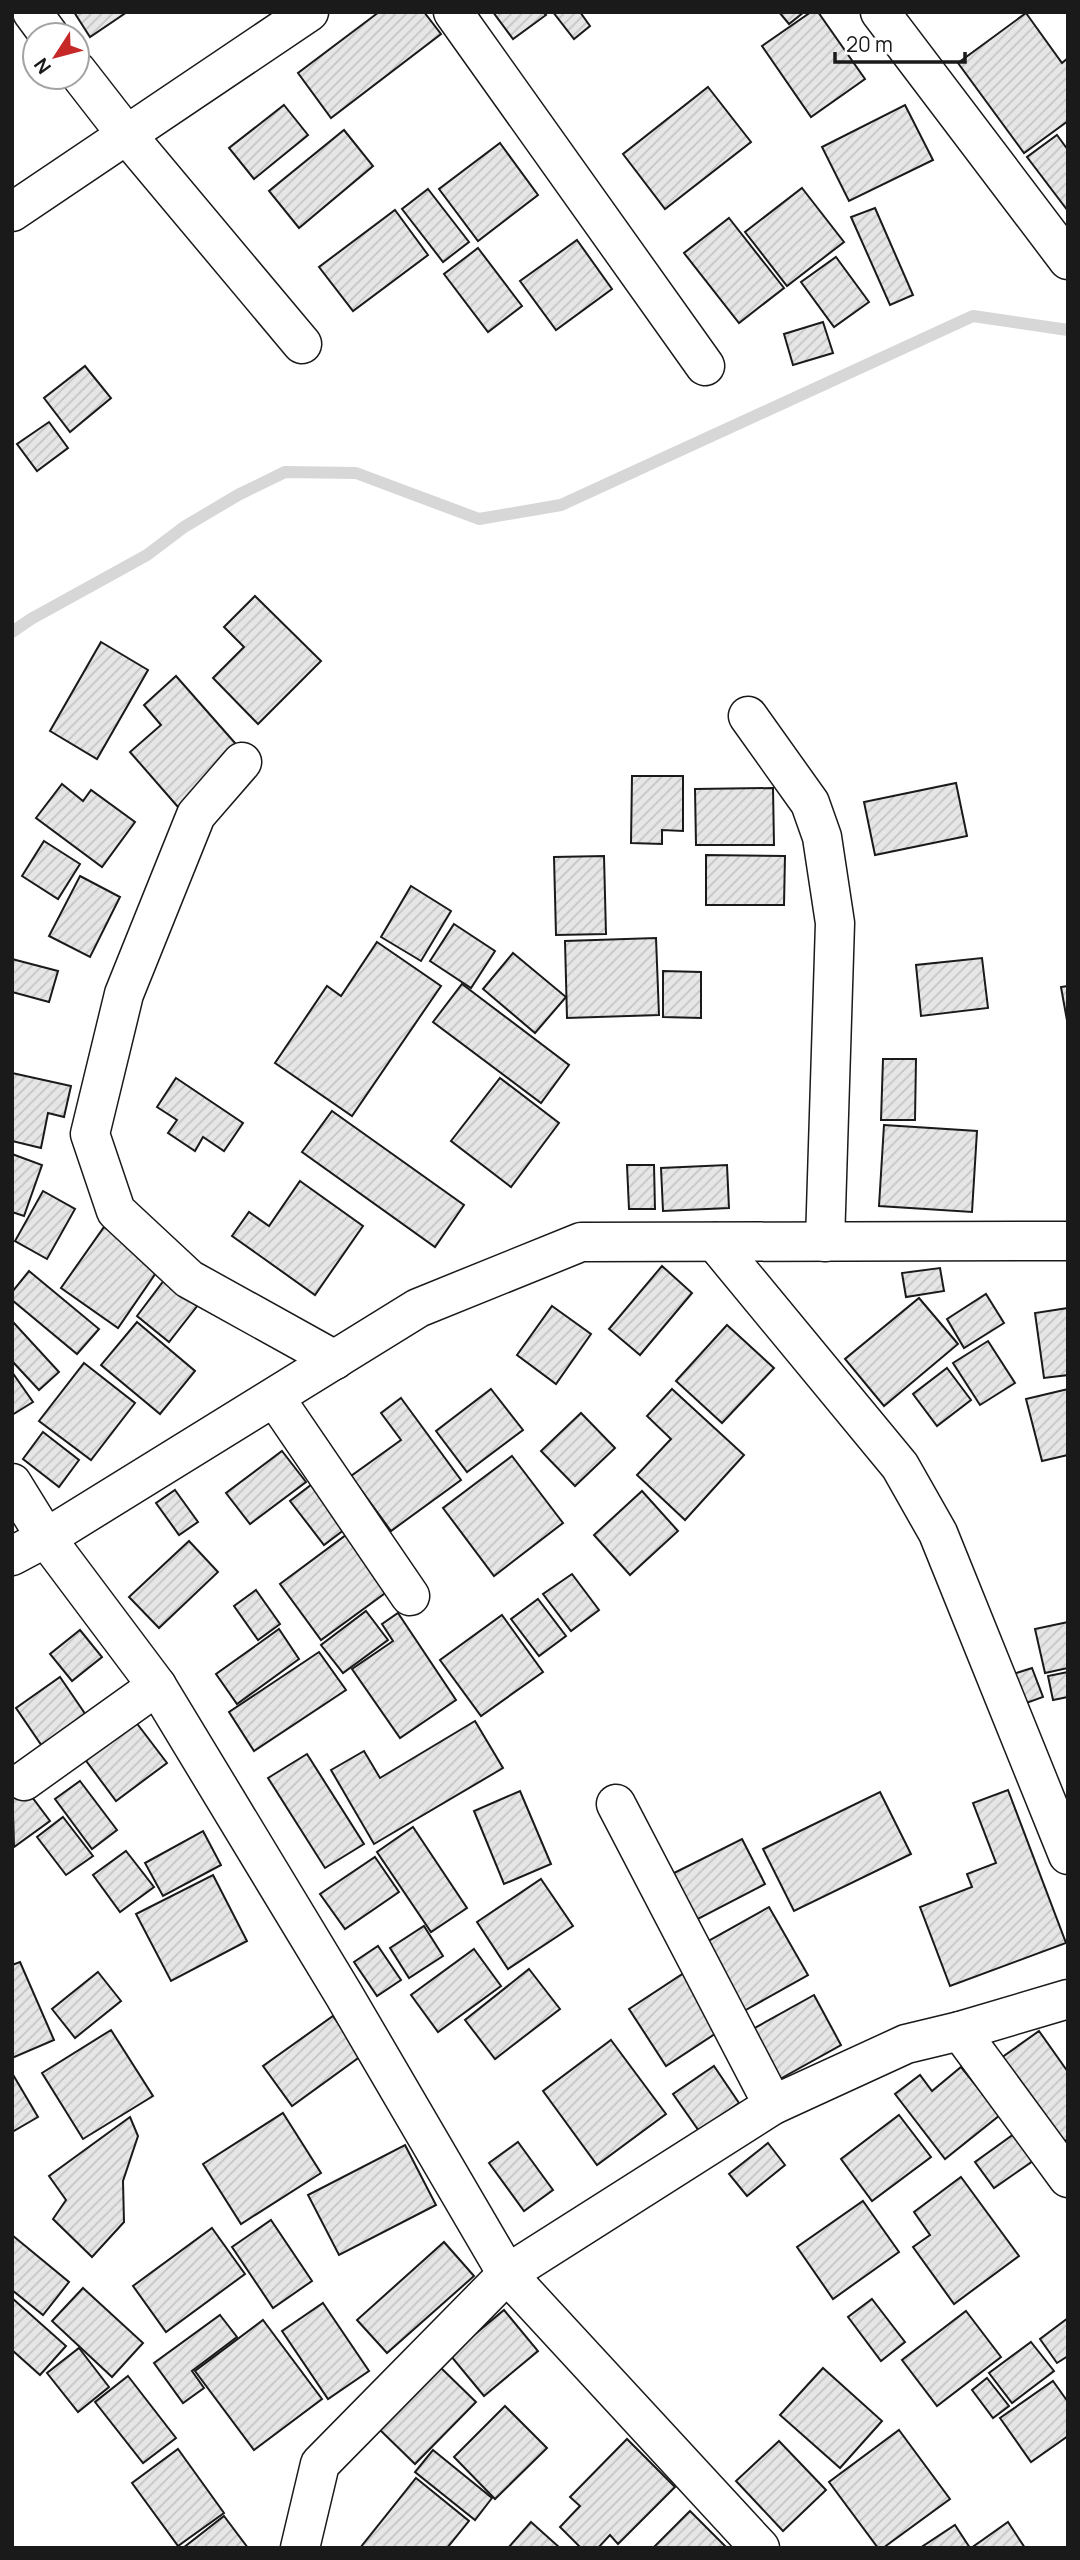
<svg xmlns="http://www.w3.org/2000/svg" width="1080" height="2560" font-family="Manrope,sans-serif">
  <style>
    .lines { fill: none; stroke-linecap: round; stroke-linejoin: round }
    .stream { stroke: #d7d7d7; stroke-width: 12 }
    .building { fill: url(#building-hatch); stroke: #1a1a1a; stroke-width: 2 }
    .minor-casing { stroke: #1a1a1a; stroke-width: 41 }
    .minor { stroke: #fff; stroke-width: 38 }
  </style>
  <defs>
    <pattern id="building-hatch" width="6" height="6" patternUnits="userSpaceOnUse" patternTransform="scale(1.75)"><rect width="6" height="6" fill="#e6e6e6"/><path d="M-1 1l2-2M0 6l6-6M5 7l2-2" fill="none" stroke="#c5c5c5"/></pattern>
  </defs>
  <rect width="100%" height="100%" fill="#fff"/>
  <g class="lines">
    <!-- stream -->
    <polyline class="stream" points="12,632 31,619 147,555 184,527 238,495 285,472 356,473 479,519 561,505 973,316 1068,330"/>
  </g>
  <!-- building -->
  <g class="building">
    <polygon points="74,12 127,12 90,37"/>
    <polygon points="379,12 424,12 441,34 331,118 298,73"/>
    <polygon points="493,12 543,12 546,15 513,39"/>
    <polygon points="553,12 580,12 590,26 574,39"/>
    <polygon points="779,12 804,12 789,24"/>
    <polygon points="811,12 818,12 865,79 811,117 762,46"/>
    <polygon points="1026,13 1062,63 1068,58 1068,121 1024,153 958,63"/>
    <polygon points="708,87 751,142 665,209 623,154"/>
    <polygon points="284,105 308,135 254,179 229,148"/>
    <polygon points="905,105 933,160 849,201 822,147"/>
    <polygon points="344,130 373,166 299,228 269,191"/>
    <polygon points="1057,135 1068,150 1068,211 1027,157"/>
    <polygon points="500,143 538,195 478,241 439,189"/>
    <polygon points="802,188 844,242 787,286 745,232"/>
    <polygon points="428,189 469,242 443,262 402,209"/>
    <polygon points="875,208 913,295 890,305 851,217"/>
    <polygon points="395,210 428,255 353,311 319,267"/>
    <polygon points="729,218 784,288 739,323 684,253"/>
    <polygon points="577,240 612,289 556,330 520,281"/>
    <polygon points="478,248 522,306 488,332 444,274"/>
    <polygon points="836,257 869,302 834,327 801,282"/>
    <polygon points="823,322 833,353 793,365 784,334"/>
    <polygon points="85,366 111,398 70,432 44,398"/>
    <polygon points="49,422 68,448 37,471 17,444"/>
    <polygon points="255,596 321,661 258,724 213,678 244,647 224,627"/>
    <polygon points="101,642 148,670 97,759 50,731"/>
    <polygon points="176,676 242,751 178,807 130,752 161,725 144,705"/>
    <polygon points="632,776 683,776 683,831 662,830 662,844 631,843"/>
    <polygon points="956,783 967,836 875,855 864,802"/>
    <polygon points="62,784 83,801 91,790 135,822 102,867 36,818"/>
    <polygon points="773,788 774,845 696,845 695,789"/>
    <polygon points="44,841 80,864 58,899 22,876"/>
    <polygon points="706,855 785,856 784,905 706,905"/>
    <polygon points="604,856 606,934 556,935 554,857"/>
    <polygon points="80,876 120,897 90,957 49,936"/>
    <polygon points="411,886 451,911 421,961 381,937"/>
    <polygon points="454,924 495,951 471,988 430,961"/>
    <polygon points="656,938 659,1015 567,1018 565,941"/>
    <polygon points="377,942 441,986 352,1116 275,1063 327,986 341,996"/>
    <polygon points="513,953 566,997 535,1033 483,989"/>
    <polygon points="982,958 988,1008 921,1016 916,965"/>
    <polygon points="12,959 58,971 49,1002 12,992"/>
    <polygon points="663,971 701,972 701,1018 663,1017"/>
    <polygon points="462,984 569,1065 541,1103 433,1022"/>
    <polygon points="1068,986 1068,1026 1061,987"/>
    <polygon points="883,1059 916,1059 915,1120 881,1120"/>
    <polygon points="12,1073 71,1086 64,1117 48,1113 41,1148 12,1141"/>
    <polygon points="176,1078 243,1123 224,1151 203,1137 195,1151 168,1133 177,1120 157,1107"/>
    <polygon points="500,1078 559,1123 511,1187 451,1141"/>
    <polygon points="332,1111 464,1205 435,1247 302,1152"/>
    <polygon points="884,1125 977,1131 972,1212 879,1206"/>
    <polygon points="12,1154 42,1165 24,1216 12,1212"/>
    <polygon points="627,1165 654,1165 655,1209 629,1209"/>
    <polygon points="727,1165 729,1208 663,1211 661,1168"/>
    <polygon points="300,1181 363,1226 315,1295 232,1236 249,1212 269,1226"/>
    <polygon points="43,1191 75,1209 47,1259 15,1241"/>
    <polygon points="104,1227 160,1267 118,1328 61,1288"/>
    <polygon points="662,1266 692,1293 640,1355 609,1329"/>
    <polygon points="940,1268 944,1291 906,1297 902,1273"/>
    <polygon points="29,1271 99,1329 77,1354 12,1300 12,1292"/>
    <polygon points="165,1279 198,1305 169,1342 137,1316"/>
    <polygon points="986,1294 1004,1323 964,1348 947,1319"/>
    <polygon points="919,1298 958,1344 884,1406 845,1359"/>
    <polygon points="552,1306 591,1334 556,1384 517,1355"/>
    <polygon points="1068,1308 1068,1375 1044,1378 1035,1313"/>
    <polygon points="13,1322 59,1372 39,1390 12,1361"/>
    <polygon points="137,1322 195,1371 160,1414 101,1365"/>
    <polygon points="727,1325 774,1368 722,1423 676,1381"/>
    <polygon points="988,1341 1015,1383 980,1405 953,1363"/>
    <polygon points="84,1363 135,1403 91,1460 39,1421"/>
    <polygon points="947,1368 971,1400 937,1426 913,1394"/>
    <polygon points="12,1372 33,1402 12,1415"/>
    <polygon points="491,1389 523,1430 467,1472 436,1431"/>
    <polygon points="672,1389 744,1455 685,1520 637,1475 671,1439 647,1416"/>
    <polygon points="1068,1389 1068,1455 1042,1461 1026,1399"/>
    <polygon points="401,1398 461,1480 391,1531 351,1476 401,1440 381,1413"/>
    <polygon points="581,1413 615,1448 575,1486 541,1451"/>
    <polygon points="43,1432 79,1460 59,1487 23,1459"/>
    <polygon points="282,1451 306,1482 250,1524 226,1493"/>
    <polygon points="512,1456 563,1523 494,1576 443,1508"/>
    <polygon points="320,1478 353,1523 324,1545 290,1501"/>
    <polygon points="175,1490 198,1522 179,1535 156,1503"/>
    <polygon points="642,1491 678,1531 630,1575 594,1535"/>
    <polygon points="346,1535 388,1591 321,1640 280,1584"/>
    <polygon points="189,1541 218,1572 159,1628 129,1597"/>
    <polygon points="572,1574 599,1610 571,1631 543,1594"/>
    <polygon points="256,1590 280,1624 258,1640 234,1606"/>
    <polygon points="538,1599 566,1636 539,1656 511,1619"/>
    <polygon points="366,1611 388,1640 343,1673 321,1645"/>
    <polygon points="398,1613 456,1700 400,1738 352,1669 393,1641 382,1624"/>
    <polygon points="502,1615 543,1672 481,1716 440,1660"/>
    <polygon points="1068,1622 1068,1668 1045,1673 1035,1629"/>
    <polygon points="279,1629 299,1659 237,1704 216,1674"/>
    <polygon points="80,1630 102,1657 72,1681 50,1654"/>
    <polygon points="319,1652 346,1690 254,1751 229,1712"/>
    <polygon points="1032,1668 1043,1697 1018,1706 1007,1676"/>
    <polygon points="1068,1672 1068,1697 1053,1700 1048,1676"/>
    <polygon points="60,1677 88,1718 44,1749 16,1708"/>
    <polygon points="129,1713 167,1763 116,1801 78,1750"/>
    <polygon points="475,1721 503,1768 374,1844 331,1770 364,1751 380,1778"/>
    <polygon points="307,1754 364,1844 325,1868 268,1778"/>
    <polygon points="17,1777 50,1821 14,1847 12,1780"/>
    <polygon points="80,1781 117,1830 92,1849 55,1799"/>
    <polygon points="1008,1790 1066,1943 950,1986 920,1907 972,1887 967,1874 996,1863 973,1803"/>
    <polygon points="520,1791 551,1864 504,1884 474,1811"/>
    <polygon points="880,1792 911,1854 794,1911 763,1849"/>
    <polygon points="63,1817 93,1856 66,1875 37,1837"/>
    <polygon points="413,1827 467,1908 431,1932 377,1852"/>
    <polygon points="203,1831 221,1865 163,1896 145,1863"/>
    <polygon points="742,1839 765,1884 696,1920 672,1874"/>
    <polygon points="126,1851 154,1887 120,1912 93,1875"/>
    <polygon points="375,1857 399,1892 345,1929 320,1894"/>
    <polygon points="213,1875 247,1941 171,1981 136,1914"/>
    <polygon points="541,1879 573,1926 508,1969 477,1922"/>
    <polygon points="769,1907 808,1975 744,2011 705,1943"/>
    <polygon points="424,1926 443,1956 409,1978 390,1948"/>
    <polygon points="378,1946 401,1980 377,1996 354,1962"/>
    <polygon points="474,1949 501,1986 438,2032 411,1995"/>
    <polygon points="20,1962 54,2040 12,2058 12,1965"/>
    <polygon points="529,1969 560,2009 495,2059 465,2020"/>
    <polygon points="687,1971 724,2028 666,2066 629,2009"/>
    <polygon points="98,1972 121,2001 75,2038 52,2009"/>
    <polygon points="814,1995 841,2045 771,2084 744,2034"/>
    <polygon points="333,2016 361,2056 292,2106 263,2066"/>
    <polygon points="111,2030 153,2096 83,2139 42,2073"/>
    <polygon points="1039,2031 1068,2072 1068,2139 1061,2143 1001,2058"/>
    <polygon points="611,2040 666,2114 597,2165 543,2091"/>
    <polygon points="714,2066 739,2103 699,2131 673,2094"/>
    <polygon points="961,2067 1000,2115 945,2159 895,2094 920,2075 932,2091"/>
    <polygon points="12,2073 38,2117 12,2132"/>
    <polygon points="283,2113 321,2173 241,2224 203,2164"/>
    <polygon points="899,2115 931,2157 872,2201 841,2159"/>
    <polygon points="130,2117 138,2136 123,2181 124,2222 92,2257 53,2219 66,2200 49,2176"/>
    <polygon points="1014,2134 1033,2161 994,2188 975,2162"/>
    <polygon points="518,2142 553,2190 524,2211 489,2163"/>
    <polygon points="768,2143 785,2165 747,2196 729,2174"/>
    <polygon points="405,2145 436,2205 339,2255 308,2195"/>
    <polygon points="961,2177 1019,2256 954,2304 913,2247 930,2235 914,2212"/>
    <polygon points="863,2201 899,2252 833,2299 797,2247"/>
    <polygon points="271,2220 312,2281 273,2308 232,2247"/>
    <polygon points="212,2228 245,2274 166,2332 133,2286"/>
    <polygon points="12,2235 69,2282 43,2315 12,2290"/>
    <polygon points="444,2242 474,2276 387,2353 357,2320"/>
    <polygon points="83,2288 143,2343 112,2377 52,2321"/>
    <polygon points="12,2298 66,2346 40,2375 12,2350"/>
    <polygon points="872,2299 905,2342 881,2361 848,2317"/>
    <polygon points="323,2303 369,2371 328,2399 282,2331"/>
    <polygon points="504,2310 538,2351 484,2396 450,2355"/>
    <polygon points="966,2311 1001,2357 937,2406 902,2360"/>
    <polygon points="220,2315 237,2337 192,2371 204,2388 183,2403 154,2363"/>
    <polygon points="1068,2318 1068,2356 1057,2363 1040,2339"/>
    <polygon points="263,2320 322,2399 254,2450 195,2371"/>
    <polygon points="1031,2342 1054,2371 1012,2403 989,2373"/>
    <polygon points="79,2348 109,2387 78,2412 47,2373"/>
    <polygon points="439,2366 476,2402 415,2464 378,2428"/>
    <polygon points="823,2368 882,2421 840,2468 780,2415"/>
    <polygon points="128,2376 176,2438 143,2463 95,2402"/>
    <polygon points="987,2378 1009,2406 993,2418 972,2390"/>
    <polygon points="1053,2381 1068,2402 1068,2436 1031,2462 1000,2418"/>
    <polygon points="505,2406 547,2448 495,2499 454,2457"/>
    <polygon points="899,2430 950,2499 883,2548 878,2548 829,2482"/>
    <polygon points="627,2439 675,2487 618,2544 610,2535 598,2548 581,2548 560,2527 580,2506 570,2497"/>
    <polygon points="779,2441 826,2490 783,2531 736,2481"/>
    <polygon points="178,2449 224,2513 178,2546 132,2483"/>
    <polygon points="433,2450 492,2498 475,2520 415,2472"/>
    <polygon points="416,2478 469,2521 447,2548 360,2548"/>
    <polygon points="690,2511 727,2548 653,2548"/>
    <polygon points="224,2516 248,2548 183,2548"/>
    <polygon points="531,2522 560,2548 508,2548"/>
    <polygon points="1008,2522 1025,2548 976,2548 974,2546"/>
    <polygon points="955,2525 970,2548 920,2548"/>
  </g>
  <g class="lines">
    <defs>
      <g id="minor">
        <polyline points="32,12 49,35"/>
        <polyline points="453,12 705,366"/>
        <polyline points="880,12 1068,260"/>
        <polyline points="77,71 126,134 302,344"/>
        <polyline points="12,212 309,12"/>
        <polyline points="748,716 810,803 822,837 835,923 825,1242"/>
        <polyline points="242,762 196,815 124,994 90,1134 116,1211 189,1279 335,1360"/>
        <polyline points="715,1242 900,1466 938,1533 1068,1855"/>
        <polyline points="275,1398 410,1596"/>
        <polyline points="12,1483 46,1538 157,1686 344,1995 507,2274 760,2548"/>
        <polyline points="12,1556 46,1538 418,1308 581,1242 1068,1241"/>
        <polyline points="24,1781 157,1686"/>
        <polyline points="616,1804 773,2105"/>
        <polyline points="960,2031 1068,2178"/>
        <polyline points="300,2548 320,2464 507,2274 773,2105 906,2044 960,2031 1068,1999"/>
      </g>
    </defs>
    <!-- minor casing -->
    <use href="#minor" class="minor-casing"/>
    <!-- minor -->
    <use href="#minor" class="minor"/>
  </g>
  <!-- border -->
  <rect width="1080" height="2560" fill="none" stroke="#1a1a1a" stroke-width="28"/>
  <!-- north arrow -->
  <g transform="translate(56 56) rotate(234)"><circle r="33" fill="#ffffff" stroke="#a3a3a3" stroke-width="2"/>
  <path d="M0-5L12 26L0 18L-12 26Z" fill="#c62828"/>
  <text y="-10" font-size="19" font-weight="bold" text-anchor="middle" fill="#1a1a1a">N</text>
  </g>
  <!-- scale -->
  <path d="M835 52v10h130v-10" fill="none" stroke="#1a1a1a" stroke-width="3.5"/>
  <text x="846" y="52" font-size="21" fill="#1a1a1a" stroke="#ffffff" stroke-width="5" paint-order="stroke">20 m</text>
</svg>
